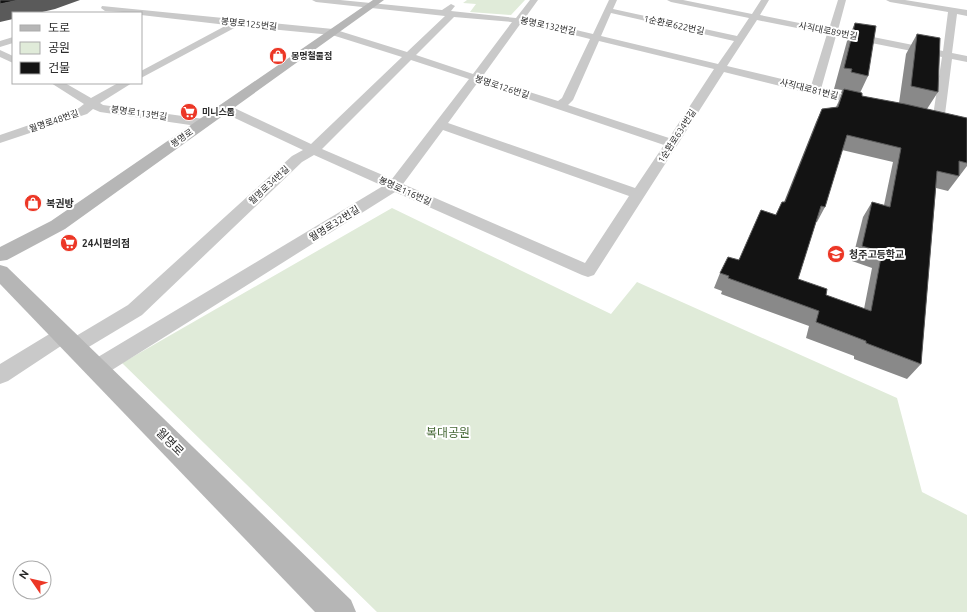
<svg xmlns="http://www.w3.org/2000/svg" width="967" height="612" font-family="Ubuntu,'Noto Sans KR',sans-serif">
  <style>
    .green { fill: #e0ebd9 }
    .lines { fill: none; stroke-linecap: round; stroke-linejoin: round }
    .street { fill: #c9c9c9; fill-rule: evenodd }
    .secondary { fill: #b6b6b6; fill-rule: evenodd }
    .wall { fill: #898989; fill-rule: evenodd }
    .shaded-wall { fill: #5a5a5a }
    .building { fill: #131313; stroke: #5a5a5a; fill-rule: evenodd }
    .labels { text-anchor: middle; stroke-width: 4; stroke-linejoin: round; paint-order: stroke }
    .far-street-label { font-size: 9px; fill: #2c2c2c; stroke: #fff }
    .far-poi-label { font-size: 9px; font-weight: bold; fill: #2c2c2c; stroke: #fff; text-anchor: start }
    .poi-label { font-size: 10px; font-weight: bold; fill: #2c2c2c; stroke: #fff; text-anchor: start }
    .street-label { font-size: 10px; fill: #2c2c2c; stroke: #fff }
    .near-park-label { font-size: 12px; fill: #486a38; stroke: #fff }
    .near-street-label { font-size: 12px; fill: #2c2c2c; stroke: #fff }
  </style>
  <rect width="100%" height="100%" fill="#fff"/>
  <!-- green -->
  <g class="green">
    <polygon points="467,0 525,0 511,15 470,12 476,4 463,3"/>
    <polygon points="392,208 611,314 637,282 897,398 922,492 967,515 967,612 377,612 122,363"/>
  </g>
  <g class="lines">
    <!-- street -->
    <g class="street">
      <path d="M312,0H340L442,10L451,4L455,6L451,11L516,18L530,0H538L525,18L593,34L609,0H617L613,9L737,36L749,18L671,2L667,0H683L752,14L761,0H769L760,15L829,29L838,0H846L838,30L943,51L948,12L890,2L886,0H905L967,10V16L957,14L952,53L967,56V62L952,59L944,122L942,125H934L932,122L942,57L836,36L821,89L869,101L871,103L869,105L865,107L724,72L594,275L588,277L582,275L395,192L104,375L96,377L88,375L85,369L88,363L383,186L314,155L302,162L142,315L82,351L75,354L68,351L65,346L67,342L8,381L0,384V364L56,330L63,328L70,330L73,335L71,339L128,305L292,156L303,150L220,111L218,108L220,105H228L311,144L402,57L332,35L238,26L141,78V71L227,25L141,15V13L105,11L101,8L102,6L333,29L407,52L445,16L316,2ZM611,13L734,41L718,64L601,36ZM454,17L512,22L473,74L416,55ZM757,20L827,34L811,86L727,66ZM521,23L534,25L590,39L562,98L558,101L482,77ZM599,41L714,69L669,138L568,105L573,100ZM411,60L469,79L392,179L322,149ZM478,82L664,145L635,188L448,123ZM443,130L629,196L585,263L403,184Z"/>
      <polygon points="13,37 13,43 0,47 0,41"/>
      <polygon points="0,50 13,56 13,63 0,57"/>
      <polygon points="51,83 65,83 91,98 118,83 132,83 100,103 103,105 204,119 208,120 210,123 208,126 204,127 100,112 93,109 87,114 0,143 0,135 79,108 84,104"/>
    </g>
    <!-- secondary -->
    <g class="secondary">
      <polygon points="373,0 384,0 65,229 7,260 0,261 0,247 51,221"/>
      <polygon points="0,265 7,267 351,600 356,612 315,612 0,284"/>
    </g>
  </g>
  <!-- wall -->
  <path class="wall" d="M855,23L868,76L860,93L862,96L899,103L906,54L917,34L938,92L927,109L967,118V166L948,191L936,188L921,364L907,379L854,359V356L806,338L809,326L721,294L722,291L714,288L720,273L739,260L776,214L782,202H784L816,122L822,109L836,107L842,94L841,93L842,90L834,89L847,41ZM842,150L893,162L884,205L872,202L863,217L852,261L872,268L864,309L826,295L798,279L816,222H817L825,207Z"/>
  <!-- shaded-wall -->
  <polygon class="shaded-wall" points="19,0 80,0 55,9 38,13 13,13 13,19 0,22 0,4"/>
  <!-- building -->
  <g class="building">
    <polygon points="0,0 19,0 0,4"/>
    <polygon points="855,23 876,26 868,76 851,72 852,69 844,68"/>
    <polygon points="917,34 940,38 938,92 911,86"/>
    <path d="M844,89L862,93V96L905,104L967,118V163L959,161V176L937,171L921,364L866,343V341L816,322L819,311L728,278L729,276L720,273L728,257L739,260L761,210L776,215L782,202H785L822,109L838,107ZM847,135L901,148L890,207L872,202L862,246L882,252L871,311L826,295L827,289L798,279L821,206L825,207Z"/>
  </g>
  <!-- icons -->
  <defs>
    <symbol id="shop-disc" viewBox="-11 -11 22 22"><circle r="9.5" fill="#ec3726" stroke="#fff"/><path d="M-5-2.5h2.3a2.7 3.5 0 0 1 5.4 0H5L5.5 6h-11ZM-1.5-2.5h3a1.5 2.3 0 0 0-3 0Z" fill="#fff"/></symbol>
    <symbol id="supermarket-disc" viewBox="-11 -11 22 22"><circle r="9.5" fill="#ec3726" stroke="#fff"/><path d="M-6-5.5h2.5l.6 2H6L4.5 2H-2.5L-4.4-4H-6ZM-1.5 3.2a1.3 1.3 0 1 0 .1 0ZM3 3.2a1.3 1.3 0 1 0 .1 0Z" fill="#fff"/></symbol>
    <symbol id="school-disc" viewBox="-11 -11 22 22"><circle r="9.5" fill="#ec3726" stroke="#fff"/><path d="M0-5L7-2L0 1L-7-2ZM-4 1L0 2.5L4 1V4Q0 6-4 4Z" fill="#fff"/></symbol>
  </defs>
  <g fill-rule="evenodd">
    <use href="#shop-disc" x="268" y="46" width="20" height="20"/>
    <use href="#supermarket-disc" x="179" y="102" width="20" height="20"/>
    <use href="#shop-disc" x="23" y="193" width="20" height="20"/>
    <use href="#supermarket-disc" x="59" y="233" width="20" height="20"/>
    <use href="#school-disc" x="826" y="244" width="20" height="20"/>
  </g>
  <g class="labels">
    <!-- far-street labels -->
    <g class="far-street-label">
      <text transform="translate(249 24) rotate(6)" y="3">봉명로125번길</text>
      <text transform="translate(674 25) rotate(12)" y="3">1순환로622번길</text>
      <text transform="translate(548 26) rotate(12)" y="3">봉명로132번길</text>
      <text transform="translate(828 31) rotate(11)" y="3">사직대로89번길</text>
      <text transform="translate(502 87) rotate(18)" y="3">봉명로126번길</text>
      <text transform="translate(809 89) rotate(14)" y="3">사직대로81번길</text>
      <text transform="translate(139 113) rotate(8)" y="3">봉명로113번길</text>
      <text transform="translate(54 121) rotate(-19)" y="3">월명로48번길</text>
      <text transform="translate(677 136) rotate(-57)" y="3">1순환로634번길</text>
      <text transform="translate(182 138) rotate(-35)" y="3">봉명로</text>
      <text transform="translate(269 185) rotate(-43)" y="3">월명로34번길</text>
      <text transform="translate(405 191) rotate(24)" y="3">봉명로116번길</text>
    </g>
    <!-- far-poi labels -->
    <g class="far-poi-label">
      <text x="291" y="59">봉명철물점</text>
      <text x="202" y="115">미니스톱</text>
    </g>
    <!-- poi labels -->
    <g class="poi-label">
      <text x="46" y="207">복권방</text>
      <text x="82" y="247">24시편의점</text>
      <text x="849" y="258">청주고등학교</text>
    </g>
    <!-- street labels -->
    <g class="street-label">
      <text transform="translate(334 223) rotate(-32)" y="4">월명로32번길</text>
    </g>
    <!-- near-park labels -->
    <g class="near-park-label">
      <text x="448" y="437">복대공원</text>
    </g>
    <!-- near-street labels -->
    <g class="near-street-label">
      <text transform="translate(170 442) rotate(45)" y="4">월명로</text>
    </g>
  </g>
  <!-- legend -->
  <rect x="12" y="12" width="130" height="72" fill="#ffffff" stroke="#ababab"/>
  <rect x="20" y="25" width="20" height="6" fill="#b6b6b6" stroke="#ababab"/>
  <text x="48" y="32" font-size="12" fill="#2c2c2c">도로</text>
  <rect x="20" y="42" width="20" height="12" fill="#e0ebd9" stroke="#ababab"/>
  <text x="48" y="52" font-size="12" fill="#2c2c2c">공원</text>
  <rect x="20" y="62" width="20" height="12" fill="#131313" stroke="#ababab"/>
  <text x="48" y="72" font-size="12" fill="#2c2c2c">건물</text>
  <!-- north arrow -->
  <g transform="translate(32 580) rotate(304)"><circle r="19" fill="#ffffff" stroke="#ababab"/>
  <path d="M0-3L7 15L0 10L-7 15Z" fill="#ec3726"/>
  <text y="-6" font-size="11" font-weight="bold" text-anchor="middle" fill="#2c2c2c">N</text>
  </g>
</svg>
